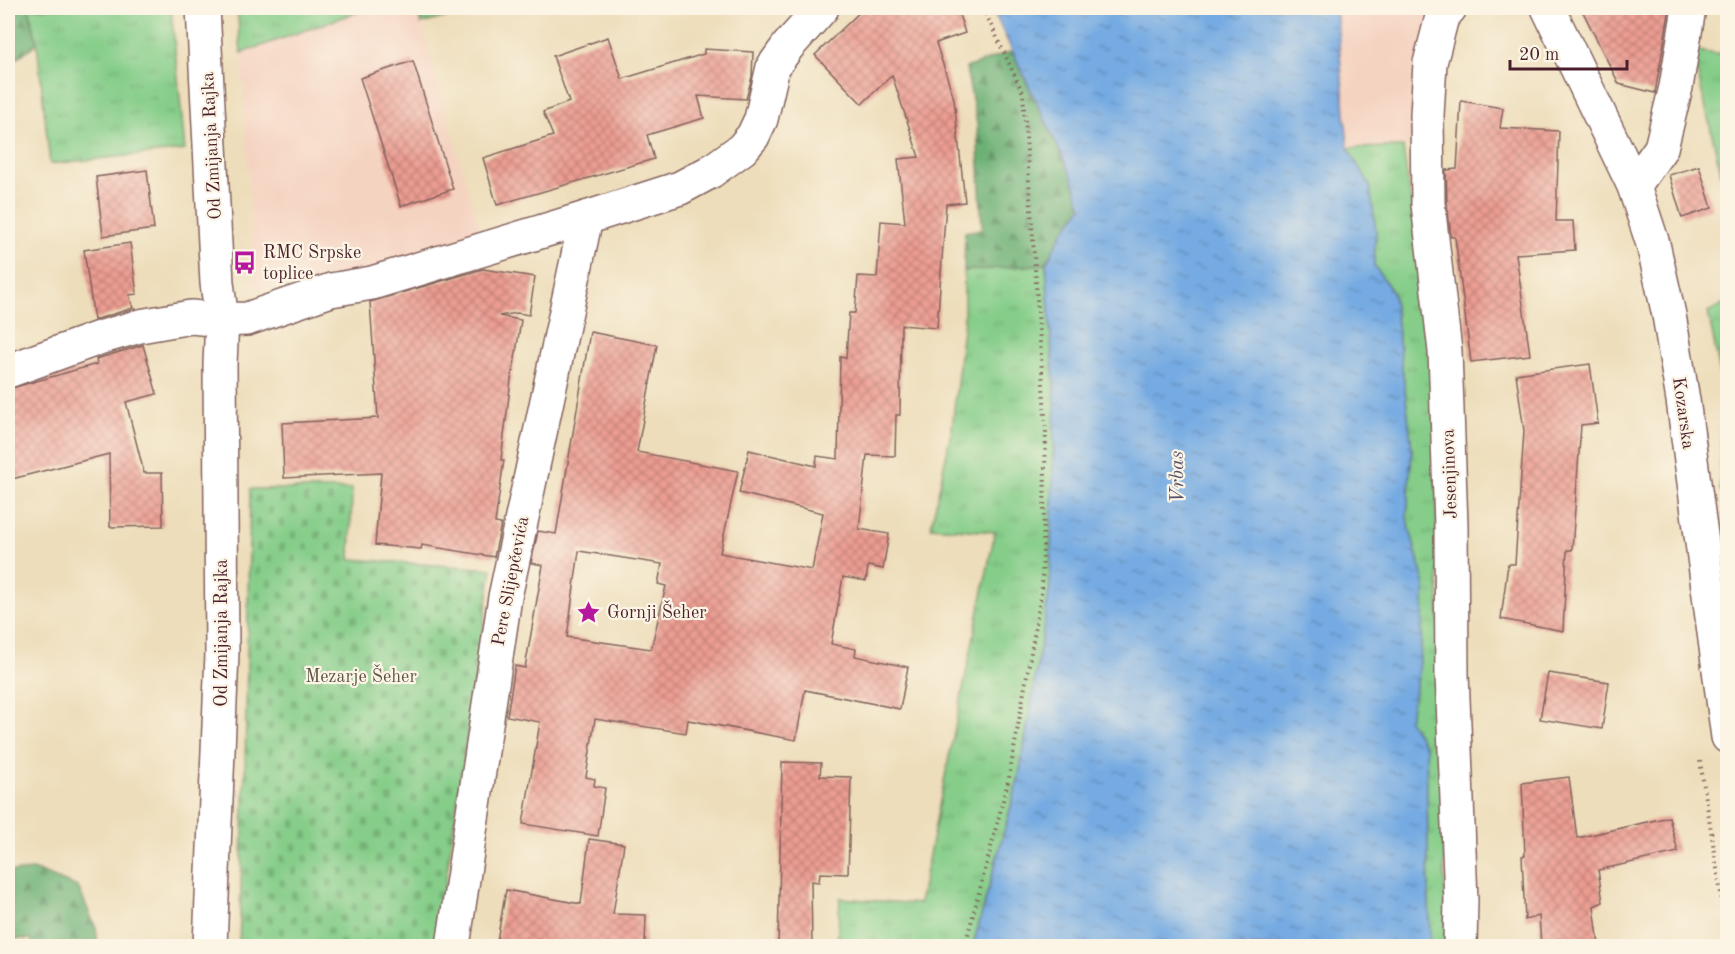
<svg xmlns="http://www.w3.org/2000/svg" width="1735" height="954" font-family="'Old Standard TT',serif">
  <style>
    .built { fill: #f5d3c1 }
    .grass { fill: url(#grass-tufts); stroke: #68765a; stroke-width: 1.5 }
    .forest { fill: url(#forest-firs); stroke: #5b6850; stroke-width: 1.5 }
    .cemetery { fill: url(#cemetery-stones); stroke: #68765a; stroke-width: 1.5 }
    .water { fill: url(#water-ripples); stroke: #5f6486; stroke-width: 1.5 }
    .building { fill: url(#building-cross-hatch); fill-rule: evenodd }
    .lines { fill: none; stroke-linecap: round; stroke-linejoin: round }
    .minor-casing { stroke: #83625d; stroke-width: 36 }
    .major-casing { stroke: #83625d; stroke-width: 36 }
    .path { stroke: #83625d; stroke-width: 4; stroke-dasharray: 1.5 4.5; stroke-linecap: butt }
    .minor { stroke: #fff; stroke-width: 33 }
    .major { stroke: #fff; stroke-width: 33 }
    .labels { text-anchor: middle; stroke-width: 4.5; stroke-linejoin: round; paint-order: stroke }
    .street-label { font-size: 18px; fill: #4a1f2b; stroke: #fcf5e5 }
    .poi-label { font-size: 18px; fill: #4a1f2b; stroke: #fcf5e5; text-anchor: start }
    .park-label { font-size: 18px; fill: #5c5347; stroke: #fcf5e5 }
    .water-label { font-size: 20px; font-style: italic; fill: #59506b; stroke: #fcf5e5 }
  </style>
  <defs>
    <pattern id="grass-tufts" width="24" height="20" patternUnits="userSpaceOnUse" patternTransform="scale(1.5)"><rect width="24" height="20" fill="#85cd89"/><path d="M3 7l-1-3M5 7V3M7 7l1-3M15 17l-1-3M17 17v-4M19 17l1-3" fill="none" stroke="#74b076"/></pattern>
    <pattern id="forest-firs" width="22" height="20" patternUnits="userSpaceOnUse" patternTransform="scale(1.5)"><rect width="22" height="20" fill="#6cb075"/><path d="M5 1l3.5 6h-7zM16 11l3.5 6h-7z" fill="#5b8f60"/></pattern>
    <pattern id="cemetery-stones" width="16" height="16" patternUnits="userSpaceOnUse" patternTransform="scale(1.5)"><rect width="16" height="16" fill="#85cd89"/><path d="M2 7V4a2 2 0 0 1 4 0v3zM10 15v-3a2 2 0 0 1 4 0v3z" fill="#74b076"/></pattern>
    <pattern id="water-ripples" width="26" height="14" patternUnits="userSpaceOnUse" patternTransform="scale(1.5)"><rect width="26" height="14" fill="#74aae2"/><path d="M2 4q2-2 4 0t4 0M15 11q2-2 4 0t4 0" fill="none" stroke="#618ab7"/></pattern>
    <pattern id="building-cross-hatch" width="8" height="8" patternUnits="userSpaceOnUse" patternTransform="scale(1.5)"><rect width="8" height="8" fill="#ec9d92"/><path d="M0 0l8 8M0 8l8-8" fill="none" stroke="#c17f77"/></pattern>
  </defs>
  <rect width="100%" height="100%" fill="#fcf5e5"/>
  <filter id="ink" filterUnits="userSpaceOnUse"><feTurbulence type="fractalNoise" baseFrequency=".0167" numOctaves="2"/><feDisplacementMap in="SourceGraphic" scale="12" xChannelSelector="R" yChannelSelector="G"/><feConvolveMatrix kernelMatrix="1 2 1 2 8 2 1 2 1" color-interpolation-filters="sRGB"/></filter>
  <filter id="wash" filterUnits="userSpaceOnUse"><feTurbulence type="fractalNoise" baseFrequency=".008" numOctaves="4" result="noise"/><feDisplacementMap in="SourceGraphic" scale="24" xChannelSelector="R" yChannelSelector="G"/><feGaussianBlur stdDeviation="1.35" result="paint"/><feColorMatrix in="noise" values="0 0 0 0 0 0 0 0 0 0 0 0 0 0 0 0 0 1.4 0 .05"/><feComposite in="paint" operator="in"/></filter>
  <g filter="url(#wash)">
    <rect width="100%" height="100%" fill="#edddba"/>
    <!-- built -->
    <g class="built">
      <polygon points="369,8 417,8 480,231 416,257 349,275 255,290 241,53"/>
      <polygon points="1336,8 1434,8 1417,146 1348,148"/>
    </g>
    <!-- grass -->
    <g class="grass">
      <polygon points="29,8 171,8 185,150 50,164 37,43"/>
      <polygon points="237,8 369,8 241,53"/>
      <polygon points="417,8 478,8 421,24"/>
      <polygon points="1692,50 1727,56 1727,275 1723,181"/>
      <polygon points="1403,147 1434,369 1446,946 1430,946 1426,748 1409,720 1419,672 1425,586 1407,518 1412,448 1393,293 1374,265 1376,231 1348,148"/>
      <polygon points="1046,264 1055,398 1050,587 1019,777 973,946 837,946 840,898 919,904 995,532 931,527 952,428 964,319 964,271"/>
      <polygon points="1727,302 1728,490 1720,491 1722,382 1708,312"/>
    </g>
    <!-- forest -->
    <g class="forest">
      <polygon points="8,8 29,8 37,43 8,65"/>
      <polygon points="1012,51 1071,175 1082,207 1063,232 1046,264 964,271 965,232 982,229 977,124 966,68"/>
      <polygon points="35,870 78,887 96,928 98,946 34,946 31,939 8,939 8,872"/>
    </g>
    <!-- cemetery -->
    <polygon class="cemetery" points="250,489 352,489 350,559 492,569 436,946 239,946 245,771"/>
    <!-- water -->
    <polygon class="water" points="992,8 1336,8 1348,148 1370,186 1376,231 1374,265 1393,293 1412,448 1407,518 1425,586 1419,672 1409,720 1426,748 1430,946 973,946 1019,777 1050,587 1055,398 1046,264 1063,232 1082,207 1071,175"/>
    <g id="blocks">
      <!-- building -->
      <g class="building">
        <path d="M864,8H957L965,33L936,43L954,99L965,202L946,204L937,328L901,325L900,415H896L895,456L867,455L859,529L889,534L883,569L868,566L866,581L843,577L831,644L856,649L855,656L908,667L900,709L805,690L796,740L688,720L686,733L595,719L586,777L595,779L594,786L605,788L598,836L523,824L540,722L507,716L515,666L525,668L543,565L531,563L538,531L556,534L590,332L657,345L637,452L738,471L720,553L812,570L823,513L739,493L749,450L816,466L817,456L838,459L840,357L846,358L849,313H855L858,276L877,277L881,221L905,223L898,159L919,157L892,75L862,104L815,55ZM579,551L662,564L658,584L666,586L651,649L567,637Z"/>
        <polygon points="1581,8 1670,8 1655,93 1619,84"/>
        <polygon points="608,37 622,79 704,54 704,49 753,52 752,77 746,99 698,96 704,118 647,135 654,159 497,205 483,158 553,136 543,112 569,102 553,56"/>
        <polygon points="413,61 453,189 401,206 360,78"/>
        <polygon points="1461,101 1503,108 1500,128 1559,131 1556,221 1573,221 1575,250 1516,254 1530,355 1471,362 1455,237 1451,237 1447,203 1446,170 1457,169"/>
        <polygon points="1699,166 1712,208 1682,218 1669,175"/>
        <polygon points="147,170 154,229 103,236 96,177"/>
        <polygon points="130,243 137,294 129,295 133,308 94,320 84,250"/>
        <polygon points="483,269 535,277 529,315 517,313 499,316 521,320 513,372 512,372 501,460 504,460 495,523 501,524 494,557 422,545 421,549 375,545 381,473 284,478 282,423 378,418 370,302"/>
        <polygon points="143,345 157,394 126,402 144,473 162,473 163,526 110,527 109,454 8,480 8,389 97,364 96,359"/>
        <polygon points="1590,364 1598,423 1581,425 1572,550 1567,550 1563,631 1501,619 1508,564 1515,564 1524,431 1516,374"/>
        <polygon points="1548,673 1609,682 1602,729 1540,719"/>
        <polygon points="782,762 821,763 820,776 851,777 848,874 820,873 819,882 811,881 812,946 778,946"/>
        <polygon points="1569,777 1577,838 1669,817 1678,852 1598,870 1603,902 1594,906 1599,946 1541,946 1539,916 1525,920 1522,856 1525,856 1522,783"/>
        <polygon points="589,839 624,844 613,914 646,915 645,946 496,946 506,890 581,904"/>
      </g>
    </g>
  </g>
  <g filter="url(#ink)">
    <use href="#blocks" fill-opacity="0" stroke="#83625d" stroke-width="1.5"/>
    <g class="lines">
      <defs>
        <g id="minor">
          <polyline points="203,8 217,283 222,320 220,364 222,653 210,946"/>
          <polyline points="1450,8 1442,17 1430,63 1427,115 1428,204 1445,351 1451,526 1452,674 1461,900 1460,946"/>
          <polyline points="1634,186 1661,148 1676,87 1689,8"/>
          <polyline points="8,371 99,338 140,326 191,317 222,320 247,319 331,290 372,283 586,218 680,188 710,172 742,149 753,136 761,119 773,67 788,46 822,8"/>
          <polyline points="453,946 505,597 586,218"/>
        </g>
        <polyline id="major" points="1548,8 1634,186 1653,244 1669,315 1683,400 1728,737"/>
      </defs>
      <!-- minor casing -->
      <use href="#minor" class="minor-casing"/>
      <!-- major casing -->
      <use href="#major" class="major-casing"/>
      <!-- path -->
      <g class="path">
        <polyline points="1700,761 1728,938"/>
        <polyline points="965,946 1009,778 1042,589 1046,430 1023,93 983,8"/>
      </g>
      <!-- minor -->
      <use href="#minor" class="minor"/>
      <!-- major -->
      <use href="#major" class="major"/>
    </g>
  </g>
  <!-- icons -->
  <defs>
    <symbol id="bus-bare" viewBox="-9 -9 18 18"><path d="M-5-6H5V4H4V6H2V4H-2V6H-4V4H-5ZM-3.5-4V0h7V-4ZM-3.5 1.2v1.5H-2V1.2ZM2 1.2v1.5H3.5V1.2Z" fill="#b5179e" stroke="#fcf5e5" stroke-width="2.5" paint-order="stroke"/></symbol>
    <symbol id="sight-bare" viewBox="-9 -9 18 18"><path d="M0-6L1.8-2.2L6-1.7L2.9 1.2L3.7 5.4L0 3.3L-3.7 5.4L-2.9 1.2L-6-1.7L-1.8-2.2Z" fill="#b5179e" stroke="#fcf5e5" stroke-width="2.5" paint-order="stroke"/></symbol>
  </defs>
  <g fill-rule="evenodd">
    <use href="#bus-bare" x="228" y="246" width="33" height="33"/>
    <use href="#sight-bare" x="572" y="596" width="33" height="33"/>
  </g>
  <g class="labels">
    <!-- street labels -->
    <g class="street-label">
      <text transform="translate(211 146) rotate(-93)" y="6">Od Zmijanja Rajka</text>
      <text transform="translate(1684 413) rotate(82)" y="6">Kozarska</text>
      <text transform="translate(1449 474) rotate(-92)" y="6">Jesenjinova</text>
      <text transform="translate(510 581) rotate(-79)" y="6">Pere Slijepčevića</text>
      <text transform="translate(221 633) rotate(-90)" y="6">Od Zmijanja Rajka</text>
    </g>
    <!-- poi labels -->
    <g class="poi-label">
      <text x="263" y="258">RMC Srpske<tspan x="263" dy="21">toplice</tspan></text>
      <text x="607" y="618">Gornji Šeher</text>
    </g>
    <!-- park labels -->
    <g class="park-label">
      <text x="361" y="682">Mezarje Šeher</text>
    </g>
    <!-- water labels -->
    <g class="water-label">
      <text transform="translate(1176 477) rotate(-91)" y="7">Vrbas</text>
    </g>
  </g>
  <!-- margin -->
  <rect width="1735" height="954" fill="none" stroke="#fcf5e5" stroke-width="30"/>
  <!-- scale -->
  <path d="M1510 60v9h117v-9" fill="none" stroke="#4a1f2b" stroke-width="3"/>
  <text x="1519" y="60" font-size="18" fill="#4a1f2b" stroke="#fcf5e5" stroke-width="4.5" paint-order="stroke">20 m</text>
</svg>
